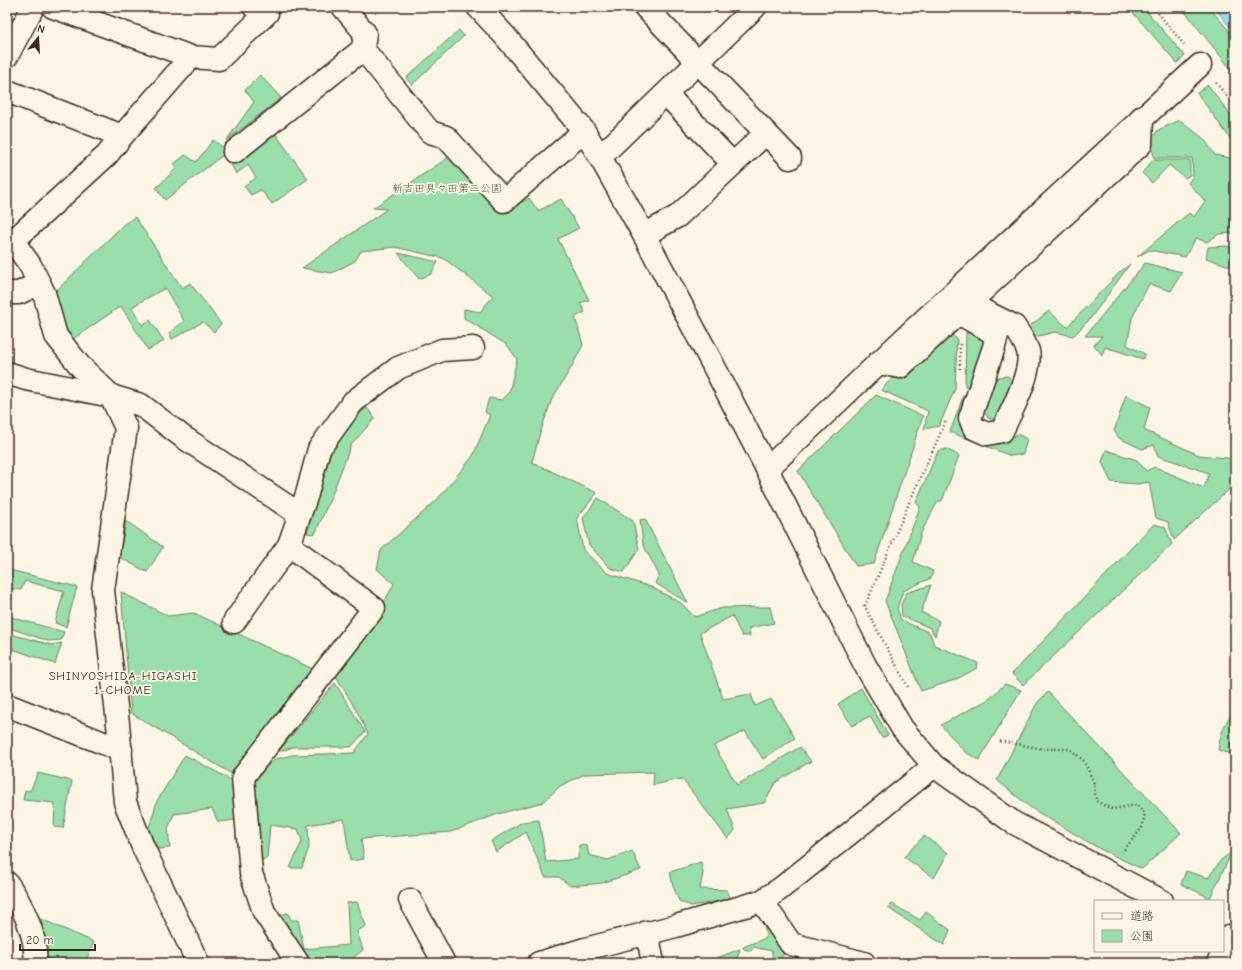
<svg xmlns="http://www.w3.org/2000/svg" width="1242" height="970" font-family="'Comic Neue','Klee One',sans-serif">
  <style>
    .green { fill: #99deab; stroke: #6a8464 }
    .water { fill: #98dcfa; stroke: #7395a2 }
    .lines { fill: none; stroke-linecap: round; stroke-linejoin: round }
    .minor-casing { stroke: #3b2a1e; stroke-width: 25 }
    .path { stroke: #3b2a1e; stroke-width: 2.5; stroke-dasharray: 1 3; stroke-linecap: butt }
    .minor { stroke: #fcf5e5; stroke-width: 22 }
    .labels { text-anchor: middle; stroke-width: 3.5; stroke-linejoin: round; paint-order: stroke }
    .park-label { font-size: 11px; fill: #525741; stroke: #fcf5e5 }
    .neighbourhood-label { font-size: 12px; letter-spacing: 1px; fill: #3b2a1e; stroke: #fcf5e5 }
  </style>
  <rect width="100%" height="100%" fill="#fcf5e5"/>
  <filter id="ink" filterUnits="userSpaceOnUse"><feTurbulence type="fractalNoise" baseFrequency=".025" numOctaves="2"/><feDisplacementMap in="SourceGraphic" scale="8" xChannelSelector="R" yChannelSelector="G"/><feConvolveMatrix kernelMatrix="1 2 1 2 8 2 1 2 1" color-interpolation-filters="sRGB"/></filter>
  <g filter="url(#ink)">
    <!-- green -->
    <g class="green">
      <polygon points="1128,7 1143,7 1185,56 1177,63"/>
      <polygon points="1181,7 1209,7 1235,38 1235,74"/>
      <polygon points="459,30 464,36 412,85 406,78"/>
      <polygon points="260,75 281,98 226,141 254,102 245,90"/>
      <polygon points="1208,85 1235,121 1235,145 1197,93"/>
      <polygon points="1180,120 1204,139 1215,155 1235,159 1235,233 1219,234 1207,242 1196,238 1185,257 1149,250 1137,257 1189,213 1194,217 1205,201 1188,183 1193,176 1192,158 1154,158 1151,140 1158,130"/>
      <polygon points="272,129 308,179 272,204 261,190 251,195 244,186 256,178 248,165 236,174 229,160"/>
      <polygon points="213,140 228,151 165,200 156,188 176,169 174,164 185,155 196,162"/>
      <polygon points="452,155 518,196 523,202 529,198 538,211 561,199 579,228 558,239 589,300 580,303 585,312 575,317 583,345 571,368 552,399 540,433 532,462 597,493 577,518 583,550 607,573 651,587 681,603 695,617 722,608 770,607 774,623 749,628 750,636 742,636 732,616 700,633 723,699 751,694 755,706 771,699 795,738 763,759 745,731 714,746 737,785 800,747 811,761 775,783 764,803 727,809 735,830 728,839 682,779 653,785 654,772 585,774 560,786 543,802 498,814 451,832 361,839 364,859 350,861 344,819 308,825 309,847 302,868 290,868 302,841 298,829 270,825 267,858 258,862 250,779 276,759 292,755 354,753 368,734 359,715 336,676 340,663 380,609 394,584 377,569 381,550 437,500 473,456 490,415 485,412 489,398 502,400 509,393 517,359 507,345 464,318 464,309 480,312 493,296 443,258 395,247 361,251 355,261 332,273 302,268 387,209 373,208"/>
      <polygon points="1153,160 1190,160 1190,175 1185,178 1169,165 1152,183 1142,173"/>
      <polygon points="135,217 182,288 190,283 221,324 214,332 203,322 172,339 169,333 184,321 165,288 132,307 142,325 150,320 164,341 148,350 121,306 73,339 61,324 55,292 124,224"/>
      <polygon points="1226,246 1235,249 1235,268 1206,258 1208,247"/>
      <polygon points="398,253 438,262 431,274 419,279"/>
      <polygon points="1145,263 1182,272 1171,291 1149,284 1132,318 1127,345 1145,354 1143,359 1105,347 1102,355 1094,345 1102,336 1085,336"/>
      <polygon points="1130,264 1090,319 1073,336 1055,332 1035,337 1031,325 1049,311 1067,327 1120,272"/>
      <polygon points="948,332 957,339 955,389 939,426 924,429 928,411 881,390 897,373 914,371"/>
      <polygon points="966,332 990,341 972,389 965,386"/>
      <polygon points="1008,376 1015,385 996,420 988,418 982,409 991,387 998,377"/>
      <polygon points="964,394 962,418 963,431 1004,444 1017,434 1027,439 1023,454 1011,456 950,432"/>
      <polygon points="876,395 923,416 874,564 856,566 798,471"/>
      <polygon points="1126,395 1150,407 1144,430 1199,455 1235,459 1235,484 1174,540 1168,522 1156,518 1149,482 1138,484 1111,482 1102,462 1106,450 1137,460 1146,471 1155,467 1204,488 1209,473 1158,456 1154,445 1142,449 1119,438 1114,431"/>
      <polygon points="367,408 375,418 351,445 331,497 315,534 307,533 330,449 358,415"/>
      <polygon points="947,449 959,456 942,501 938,501 921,533 913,562 933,571 931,578 903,591 897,608 901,620 930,633 934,645 978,663 977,668 955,680 921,691 885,601 920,507 916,502 938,451"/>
      <polygon points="598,498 633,521 639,549 624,572 610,568 589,545 583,518"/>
      <polygon points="645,519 688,603 655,583 659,575 643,544 640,520"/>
      <polygon points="126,521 163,547 147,572 119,557"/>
      <polygon points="1154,524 1165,527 1172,544 1023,685 1012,674"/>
      <polygon points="10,570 77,587 66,627 55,623 64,591 25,581 21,590 7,588"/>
      <polygon points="931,585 921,612 939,621 935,636 930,628 902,616 901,605 906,593"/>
      <polygon points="121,592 168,616 194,613 315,670 232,774 131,713"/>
      <polygon points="7,616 64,632 61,640 48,641 7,627"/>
      <polygon points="7,633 51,645 62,643 55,664 7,647"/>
      <polygon points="335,683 365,732 351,747 293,747 278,752"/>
      <polygon points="1005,684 1021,690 979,760 965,752 941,725 989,699"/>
      <polygon points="861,688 888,735 882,738 870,716 852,726 838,704"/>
      <polygon points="1048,692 1181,833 1142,869 1100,849 1068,830 1031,808 997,780 1037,703"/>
      <path d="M1235,710V755L1218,750C1221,734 1224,722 1235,710Z"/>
      <polygon points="185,755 233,781 236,820 218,822 212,809 174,814 168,829 170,848 158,849 148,831 157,801"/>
      <polygon points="38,773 72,781 63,828 54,827 55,803 23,800 25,790 30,791"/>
      <polygon points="539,820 546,862 578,859 579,845 587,846 589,855 608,860 632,851 641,870 602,883 570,886 559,877 545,877 526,832 496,852 491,841 522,822"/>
      <polygon points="924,836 948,853 934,878 904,857"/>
      <polygon points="1232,852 1210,898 1181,884 1186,871 1208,878 1221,860"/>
      <polygon points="701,862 703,873 700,889 727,890 731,899 691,906 679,901 673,886 670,872"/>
      <polygon points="357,902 366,926 357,931 363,950 346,963 307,963 276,916 288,913 291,920 298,920 304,949 349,945 347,903"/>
      <polygon points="892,904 920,920 926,912 950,930 944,945 888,908"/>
      <polygon points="763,918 789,948 779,960 772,957 772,951 753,947 751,951 744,949 743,947 766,938"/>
      <polygon points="41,919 94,942 85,963 44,963 46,947"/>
      <polygon points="740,949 736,963 718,963 719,957"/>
    </g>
    <!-- water -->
    <polygon class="water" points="1214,7 1235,7 1235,33"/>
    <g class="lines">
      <defs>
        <g id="minor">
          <polyline points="53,7 191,57 219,59 267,13 254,7"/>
          <polyline points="343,7 365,33 363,49"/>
          <polyline points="478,7 505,36 584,131 600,157 644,235 709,357 767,469 865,665 902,728 934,766 1014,823 1162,901"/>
          <polyline points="645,7 790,158"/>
          <polyline points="7,56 33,7"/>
          <polyline points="7,91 122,136 191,57"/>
          <polyline points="666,94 733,164"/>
          <polyline points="234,152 363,49 430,132 446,137 504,201 584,131"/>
          <polyline points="600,157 755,7"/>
          <polyline points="644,235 678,216 766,133"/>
          <polyline points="7,238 13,241 30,265 44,293 56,336 80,366 111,396 126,428 103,590 118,724 125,802 143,847 198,963"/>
          <polyline points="13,241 107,155 122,136"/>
          <polyline points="7,293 19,293 39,283"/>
          <path d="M946,306L997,335L994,347L970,418L974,428L987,434L1002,431C1011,412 1033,371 1028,351C1025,342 1019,333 1014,326L956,297"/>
          <polyline points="878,363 900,367 1141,144 1142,117"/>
          <polyline points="7,373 26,379 111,396 141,405 183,437 299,514"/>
          <polyline points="767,469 909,334 1200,65"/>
          <polyline points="289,545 374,608 243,777 251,873 264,912 298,963"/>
          <polyline points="234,622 289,545 307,494 319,449 353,402 398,368 442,350 473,348"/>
          <polyline points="7,705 121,750"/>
          <path d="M7,883C22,904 38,937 35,963"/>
          <polyline points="410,900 444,963"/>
          <polyline points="762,901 791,944 864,963"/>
          <polyline points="647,932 653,963"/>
          <polyline points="539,963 585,949 676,926 762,901 780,889 934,766"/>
          <polyline points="1218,963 1229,936"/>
        </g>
      </defs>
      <!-- minor casing -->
      <use href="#minor" class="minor-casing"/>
      <!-- path -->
      <g class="path">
        <polyline points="1153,7 1186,47"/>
        <polyline points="1216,83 1235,106"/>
        <polyline points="960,369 960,344"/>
        <polyline points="864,605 909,689"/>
        <polyline points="865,606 912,496 946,421"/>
        <polyline points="1000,741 1044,749 1070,749 1084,761 1094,783 1096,801 1112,809 1137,805 1145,814 1142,828 1122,852"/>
      </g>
      <!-- minor -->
      <use href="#minor" class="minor"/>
    </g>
  </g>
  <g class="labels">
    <!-- park labels -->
    <g class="park-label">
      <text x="447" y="192">新吉田具々田第二公園</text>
    </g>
    <!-- neighbourhood labels -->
    <g class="neighbourhood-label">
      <text x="123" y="680">SHINYOSHIDA-HIGASHI<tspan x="123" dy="14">1-CHOME</tspan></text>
    </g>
  </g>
  <!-- margin -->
  <rect width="1242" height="970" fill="none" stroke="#fcf5e5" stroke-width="24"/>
  <rect x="12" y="12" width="1218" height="946" fill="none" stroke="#3b2a1e" stroke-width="1.5" filter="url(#ink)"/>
  <!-- legend -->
  <rect x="1094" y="900" width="130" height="52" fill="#fcf5e5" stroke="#afa495"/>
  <rect x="1102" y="913" width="20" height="6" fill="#fcf5e5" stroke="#afa495"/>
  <text x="1130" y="920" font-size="12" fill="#3b2a1e">道路</text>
  <rect x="1102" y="930" width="20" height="12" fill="#99deab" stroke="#afa495"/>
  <text x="1130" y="940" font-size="12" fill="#3b2a1e">公園</text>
  <!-- north arrow -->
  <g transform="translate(38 38) rotate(18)" stroke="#fcf5e5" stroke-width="3" paint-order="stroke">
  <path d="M0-3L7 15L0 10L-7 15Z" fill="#3b2a1e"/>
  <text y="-6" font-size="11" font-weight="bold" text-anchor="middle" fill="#3b2a1e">N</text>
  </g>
  <!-- scale -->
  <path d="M20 944v6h75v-6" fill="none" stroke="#3b2a1e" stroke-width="2"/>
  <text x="26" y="944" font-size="12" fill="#3b2a1e" stroke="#fcf5e5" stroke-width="3" paint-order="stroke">20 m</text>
</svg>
